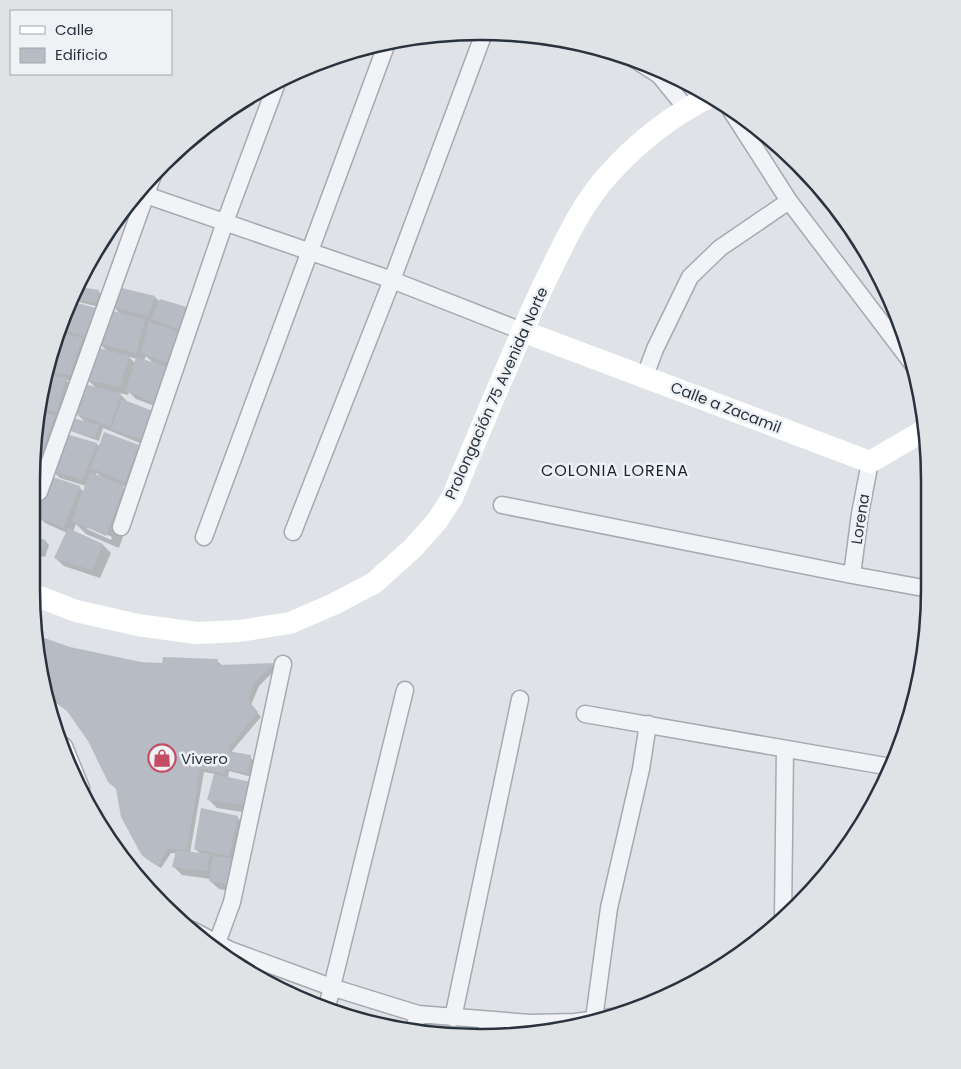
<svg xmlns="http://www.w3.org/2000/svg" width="961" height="1069" viewBox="0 0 961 1069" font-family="Poppins,sans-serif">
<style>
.shadow{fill:#0003;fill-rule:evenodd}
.building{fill:#b7bcc4}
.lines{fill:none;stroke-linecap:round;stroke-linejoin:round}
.street-casing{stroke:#a5aab1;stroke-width:19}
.street{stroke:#f2f3f6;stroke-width:16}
.secondary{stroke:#fff;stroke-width:22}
.labels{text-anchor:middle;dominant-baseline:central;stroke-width:5;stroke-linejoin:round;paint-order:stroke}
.street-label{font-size:15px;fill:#29323d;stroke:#eff2f5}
.poi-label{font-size:15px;fill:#29323d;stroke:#eff2f5;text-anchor:start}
.neighbourhood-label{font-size:16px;letter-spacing:1px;fill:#1c232e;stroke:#eff2f5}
.rim{fill:none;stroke:#29323d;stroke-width:2.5}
</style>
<rect width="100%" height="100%" fill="#dfe3e7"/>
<path class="shadow" d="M 79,288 L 98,291 L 102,295 L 99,307 L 75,301 Z
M 155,297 L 160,302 L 192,310 L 165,410 L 136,399 L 129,392 L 128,395 L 119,393 L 129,403 L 152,448 L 103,428 L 99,441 L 71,431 L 67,428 L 86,423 L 77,414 L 96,388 L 86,378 L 108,352 L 99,343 L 121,315 L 113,306 ZM 146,356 L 154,364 L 144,361 ZM 129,357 L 137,359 L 136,364 Z
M 74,303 L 96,309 L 104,317 L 95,344 L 83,341 L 90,347 L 79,383 L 66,380 L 74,388 L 66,420 L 56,418 L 63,424 L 45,474 L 36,472 L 40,393 L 46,376 L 51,377 L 47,373 L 62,335 L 67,336 L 63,332 Z
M 97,444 L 100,447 L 138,446 L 146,454 L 134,489 L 121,485 L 136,500 L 119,548 L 86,534 L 76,524 L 73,532 L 103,545 L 111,553 L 100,578 L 64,566 L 55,558 L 67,533 L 45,523 L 37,515 L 79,487 L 84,492 L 86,486 L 60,478 L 51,469 ZM 97,473 L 103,479 L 95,476 ZM 87,526 L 112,537 L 111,540 L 87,529 Z
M 33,538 L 45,541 L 49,545 L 45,557 L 33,554 Z
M 36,636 L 70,648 L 141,663 L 163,664 L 217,661 L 223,666 L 273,665 L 277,668 L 259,686 L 251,705 L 261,717 L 232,751 L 232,753 L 250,757 L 254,761 L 252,777 L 229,771 L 228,778 L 255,814 L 217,808 L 208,799 L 215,774 L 204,772 L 190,853 L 201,854 L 195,849 L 237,817 L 245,825 L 235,892 L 219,889 L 210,881 L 210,879 L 182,875 L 174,867 L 177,853 L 171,853 L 161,868 L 151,862 L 142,853 L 117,789 L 89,740 L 70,713 L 46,695 L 40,676 Z"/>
<path class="building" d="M 80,287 L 99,290 L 96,303 L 75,299 Z
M 118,287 L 155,296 L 148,316 L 111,306 Z
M 160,299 L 193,309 L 184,331 L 151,319 Z
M 74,302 L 96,308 L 87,336 L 64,330 Z
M 110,310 L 145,320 L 136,353 L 98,343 Z
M 149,322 L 182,333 L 169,363 L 141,353 Z
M 62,333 L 82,338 L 70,375 L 48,370 Z
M 95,347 L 129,356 L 120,387 L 85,379 Z
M 136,357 L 168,367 L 156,403 L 126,391 Z
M 47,375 L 66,378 L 57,412 L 39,408 L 40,393 Z
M 81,383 L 121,394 L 110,426 L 76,414 Z
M 122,399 L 155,412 L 144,440 L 111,429 Z
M 39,411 L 55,415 L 37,465 Z
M 69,417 L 99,425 L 95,438 L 66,428 Z
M 104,432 L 139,445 L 125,482 L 91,468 Z
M 63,433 L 97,443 L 82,480 L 50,470 Z
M 90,472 L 124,486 L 106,536 L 72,521 Z
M 50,476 L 80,486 L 63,528 L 35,515 Z
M 68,528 L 103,544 L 92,570 L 54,558 Z
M 34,537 L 46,540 L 42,554 L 33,552 Z
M 36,635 L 70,647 L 141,662 L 162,663 L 163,657 L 218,659 L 217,665 L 274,663 L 255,682 L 248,700 L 258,712 L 229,747 L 228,751 L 251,755 L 248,773 L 225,768 L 224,774 L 200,768 L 187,849 L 167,849 L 160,863 L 157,865 L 145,858 L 141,854 L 121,817 L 116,789 L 108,782 L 88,741 L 67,711 L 47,696 L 40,676 Z
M 214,774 L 251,782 L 247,806 L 207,800 Z
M 201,808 L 238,816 L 229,856 L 194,849 Z
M 176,850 L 210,854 L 207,871 L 172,867 Z
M 213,856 L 231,858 L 227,884 L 209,881 Z"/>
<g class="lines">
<g class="street-casing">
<path id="street" d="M 634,59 L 659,75 L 686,108
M 730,109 L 789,201 L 915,367
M 137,192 L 392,280 L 522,331
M 645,376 L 655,349 L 690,277 L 720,248 L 789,201
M 39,492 L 153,175
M 502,505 L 852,575 L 929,589
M 121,527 L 225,222 L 278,80
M 293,532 L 392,280 L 484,33
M 204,537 L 387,43
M 852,575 L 860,514 L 870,462
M 585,714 L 891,767
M 64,746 L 81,788 L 81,793
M 783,919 L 785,749
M 192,930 L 230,950 L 331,987 L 418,1014 L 530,1023 L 575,1022 L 612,1017
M 217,943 L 232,902 L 283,664
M 327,1007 L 405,690
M 453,1018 L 520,699
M 594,1019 L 609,908 L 641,769 L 648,724
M 413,1031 L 418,1014
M 486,1037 L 488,1020"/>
</g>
<use href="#street" class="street"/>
<path class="secondary" d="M 522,331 L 870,462 L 925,430
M 32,594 L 76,611 L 138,625 L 196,633 L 239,631 L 290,623 L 334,604 L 374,583 L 413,548 L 437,521 L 452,498 C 481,428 510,357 542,288 C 562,248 579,207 609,174 C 638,142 672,115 711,96"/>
</g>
<defs>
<g id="shop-ring" transform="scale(1.4375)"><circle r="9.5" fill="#eff2f5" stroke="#c44d65" stroke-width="1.5"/><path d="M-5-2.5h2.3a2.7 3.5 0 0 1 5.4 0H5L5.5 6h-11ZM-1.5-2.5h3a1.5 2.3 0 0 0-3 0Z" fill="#c44d65"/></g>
</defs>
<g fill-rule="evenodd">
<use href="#shop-ring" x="162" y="758"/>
</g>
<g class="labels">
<g class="street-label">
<text transform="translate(496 393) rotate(-66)">Prolongación 75 Avenida Norte</text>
<text transform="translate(726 407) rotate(21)">Calle a Zacamil</text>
<text transform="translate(860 519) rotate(-81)">Lorena</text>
</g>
<g class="poi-label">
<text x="181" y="758">Vivero</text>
</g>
<g class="neighbourhood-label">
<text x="615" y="470">COLONIA LORENA</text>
</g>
</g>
<path d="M0 0H961V1069H0ZM480 40H481A440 440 0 0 1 921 480V589A440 440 0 0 1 481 1029H480A440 440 0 0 1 40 589V480A440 440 0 0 1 480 40Z" fill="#dfe3e6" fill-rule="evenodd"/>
<path class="rim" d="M480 40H481A440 440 0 0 1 921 480V589A440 440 0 0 1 481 1029H480A440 440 0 0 1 40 589V480A440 440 0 0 1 480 40Z"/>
<rect x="10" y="10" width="162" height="65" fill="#eff2f5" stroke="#a0a5ab"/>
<rect x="20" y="26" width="25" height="8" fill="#ffffff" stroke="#a0a5ab"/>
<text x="55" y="35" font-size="15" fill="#29323d">Calle</text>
<rect x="20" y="48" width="25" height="15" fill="#b7bcc4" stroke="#a0a5ab"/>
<text x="55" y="60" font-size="15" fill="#29323d">Edificio</text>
</svg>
